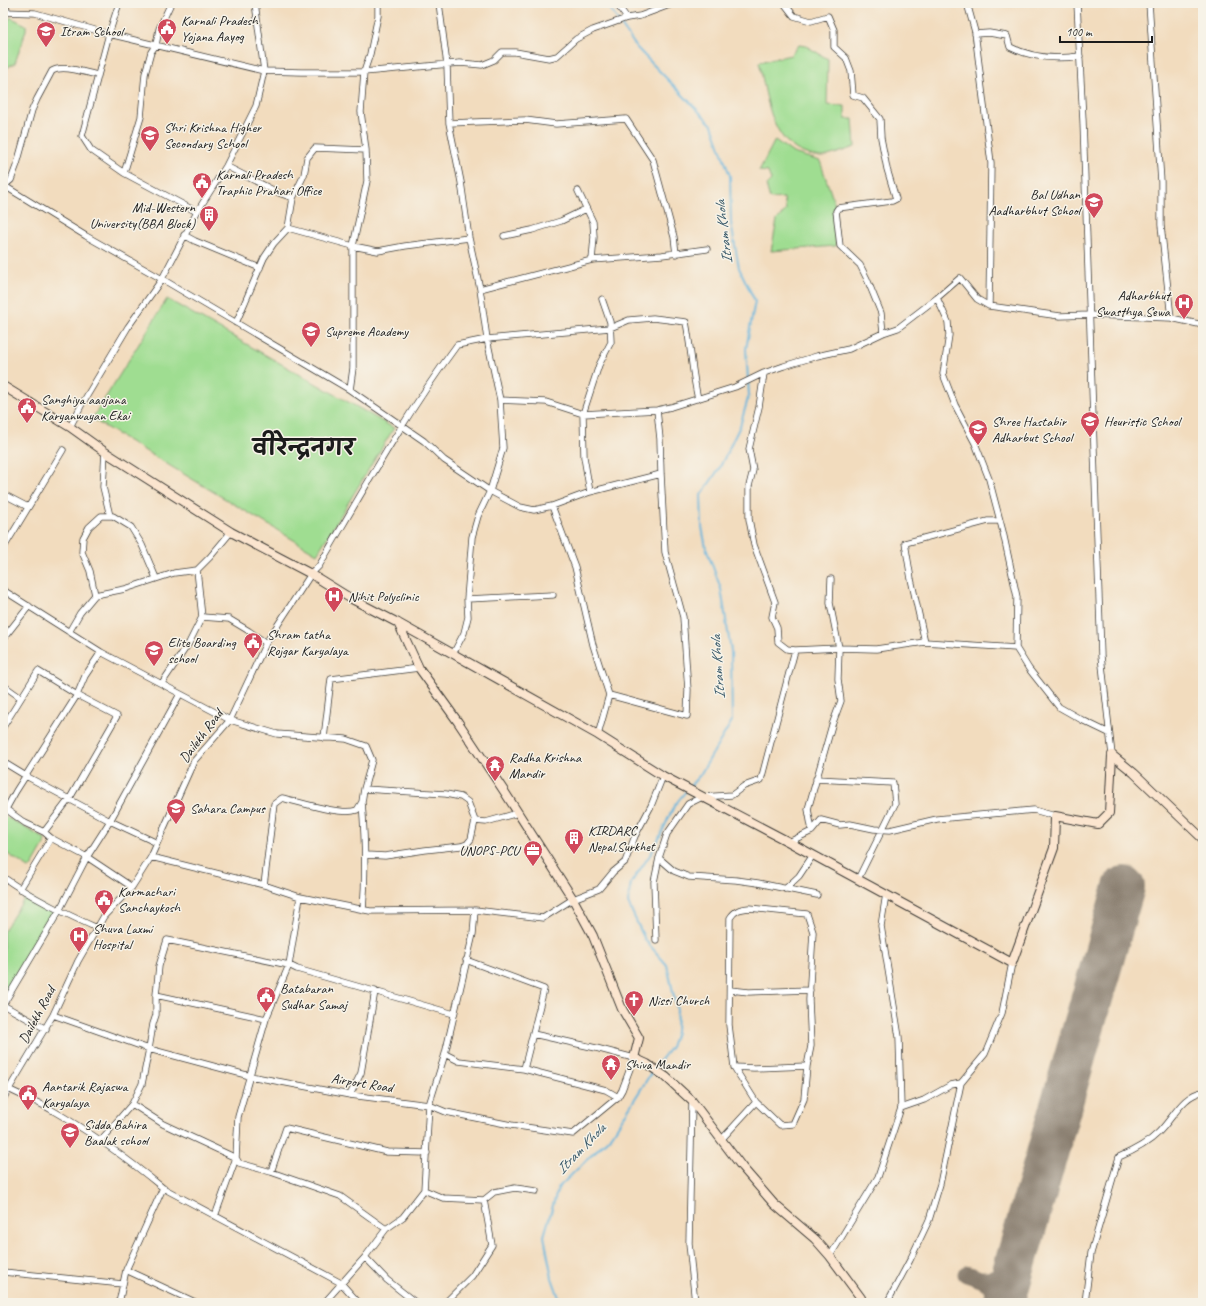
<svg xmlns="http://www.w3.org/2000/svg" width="1206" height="1306" viewBox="0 0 1206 1306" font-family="Caveat,'Playpen Sans Deva',sans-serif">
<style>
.green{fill:#9fdd91;stroke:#5e7c56}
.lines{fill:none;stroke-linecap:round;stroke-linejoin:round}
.stream{stroke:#60b3dc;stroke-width:2}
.taxiway{stroke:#877c6d;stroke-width:17}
.runway{stroke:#877c6d;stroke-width:42}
.street-casing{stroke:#3c3934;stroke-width:7}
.secondary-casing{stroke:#3c3934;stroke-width:10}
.street{stroke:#fff;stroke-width:5.5}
.secondary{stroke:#fbe5cf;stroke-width:8}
.labels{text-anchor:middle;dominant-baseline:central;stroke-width:3;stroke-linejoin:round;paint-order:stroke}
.poi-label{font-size:14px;fill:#1c1c1c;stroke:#f7f3e8;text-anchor:start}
.street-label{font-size:14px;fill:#1c1c1c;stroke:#f7f3e8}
.water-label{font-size:15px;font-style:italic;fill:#375869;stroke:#f7f3e8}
.town-label{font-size:22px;font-weight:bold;fill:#1c1c1c;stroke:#f7f3e8}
</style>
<rect width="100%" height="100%" fill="#f7f3e8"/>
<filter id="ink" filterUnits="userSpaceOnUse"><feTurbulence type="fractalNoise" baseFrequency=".025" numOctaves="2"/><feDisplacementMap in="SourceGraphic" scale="8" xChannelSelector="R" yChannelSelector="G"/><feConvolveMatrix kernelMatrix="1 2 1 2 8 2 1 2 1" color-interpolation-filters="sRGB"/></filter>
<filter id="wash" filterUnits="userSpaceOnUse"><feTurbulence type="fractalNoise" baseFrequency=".012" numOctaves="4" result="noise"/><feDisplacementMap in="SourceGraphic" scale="16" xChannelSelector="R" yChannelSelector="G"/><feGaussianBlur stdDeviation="0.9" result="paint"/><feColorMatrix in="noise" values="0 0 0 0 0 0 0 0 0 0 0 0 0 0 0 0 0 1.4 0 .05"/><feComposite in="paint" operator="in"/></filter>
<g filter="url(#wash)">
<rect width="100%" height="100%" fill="#f2dcbe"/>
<path class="green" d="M 10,17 L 26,25 L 26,30 L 15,63 L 3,70 L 3,33 Z
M 799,45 L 806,46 L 828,59 L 827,105 L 845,106 L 845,119 L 853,119 L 855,147 C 848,149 826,158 820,157 C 770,152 768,100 759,62 L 791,55 Z
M 775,140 L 793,153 L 820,161 L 835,205 L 833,211 L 836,246 L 771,251 L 777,220 L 786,210 L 784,198 L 770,199 L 766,185 L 771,180 L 768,172 L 759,171 Z
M 167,299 L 394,428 L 317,554 L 92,419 Z
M 3,815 L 45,839 L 44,845 L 32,866 L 29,868 L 3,851 Z
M 26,896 L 55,913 L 3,995 L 3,932 Z"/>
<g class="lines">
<path class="stream" d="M 606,3 L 637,48 L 712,125 L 730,176 L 731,223 L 739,268 L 755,301 L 746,349 L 749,395 L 740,426 L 719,469 L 701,495 L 702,527 L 706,548 L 721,589 L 731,651 L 732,721 L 700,775 L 689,787
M 656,1066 L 671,1047 L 676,1032 L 677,1010 L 667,965 L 645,940 L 628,903 L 631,883 L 654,849 L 674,806 L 686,791
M 561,1303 L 552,1278 L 544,1236 L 558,1188 L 612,1135 L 653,1070"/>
<path class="taxiway" d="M 966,1274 C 984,1280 995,1282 999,1303
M 982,1279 C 998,1279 1002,1274 1014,1265"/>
<path class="runway" d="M 1004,1303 L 1124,887"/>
</g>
</g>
<g filter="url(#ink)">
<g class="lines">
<g class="street-casing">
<path id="street" d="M 119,3 L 109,34 L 82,136 L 91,150 L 124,173 L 197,212
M 439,3 L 447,65 L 449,123 L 461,182 L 469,238 L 480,289 L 487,339 L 500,400 L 503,448 L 490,491 L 478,516 L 472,537 L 467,599 L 468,617 L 464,633 L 453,654
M 616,3 L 627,18
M 784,3 L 794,16 L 811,21 L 828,16 L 834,30 L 834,47 L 846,58 L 851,71 L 853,95 L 863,98 L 880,119 L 881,138 L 887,169 L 896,199 L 892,201 L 838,208 L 836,211 L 840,246 L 860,265 L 867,279 L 881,313 L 883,333
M 967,3 L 975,32 L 991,163 L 989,306
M 1077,3 L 1083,121 L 1101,656 L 1112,755
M 1149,3 L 1161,182 L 1161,225 L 1171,318
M 3,12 L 35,13 L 109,34 L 264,71 L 301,72 L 364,72 L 460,63 L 482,65 L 494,60 L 502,52 L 515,52 L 549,58 L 557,56 L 576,39 L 593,30 L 627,18 L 640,16 L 675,3
M 975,34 L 989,33 L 1007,36 L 1010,47 C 1032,58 1055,60 1080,56
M 449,123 L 525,120 L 556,124 L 626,119 L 653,160 L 674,237 L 676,254
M 226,166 L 279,193 L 293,198
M 124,173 L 141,117 L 145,74 L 151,52 L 156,45 L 159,29 L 171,3
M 3,185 L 86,236 L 162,279 L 350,390 L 424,441 L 444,460 L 490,491 L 520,507 L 534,510 L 552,506 L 590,492 L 661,474
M 4,186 L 11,180 L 17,164 L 32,110 L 37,99 L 52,71 C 63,64 86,73 98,75
M 578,191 L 593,222 L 594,237 L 592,260
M 288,228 L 353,246 L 378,251 L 405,246 L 469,238
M 184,235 L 195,241 L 260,268
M 504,236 L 532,230 L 561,221 L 586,209
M 480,289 L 592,260 L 662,255 L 707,249
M 937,298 L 948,322 L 949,335 L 943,374 L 955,405 L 975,443 L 989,479 L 1003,532 L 1017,597 L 1016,648 L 1029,669 L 1059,707 L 1082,720 L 1109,733
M 236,323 L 264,258 L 274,243 L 288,228 L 293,198 L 304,175 L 307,158 L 315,148 L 366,150
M 764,373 L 759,407 L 749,449 L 753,470 L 749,486 L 749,519 L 754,545 L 775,602 L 772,617 L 777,628 L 778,642 L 787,649 L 795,650
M 350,390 L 353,368 L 353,246 L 367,181 L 366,150 L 361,112 L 364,72 L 370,54 L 378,16 L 378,3
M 500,400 L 546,402 L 583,414 L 657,410 L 671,407 L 735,387 L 764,373 L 784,366 L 817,356 L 849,349 L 883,333 L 898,328 L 937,298 L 960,278 L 977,299 L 989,306 L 1060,316 L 1090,315 L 1171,318 L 1203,325
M 70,427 L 82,404 L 128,327 L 162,279 L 197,212 L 226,166 L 256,106 L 264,71 L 255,3
M 590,492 L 584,457 L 583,414 L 599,365 L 611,342 L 610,322 L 602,299
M 3,494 L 28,507
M 552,506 L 575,567 L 593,645 L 609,695 L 598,735
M 110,516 L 113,516 L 131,527 L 142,545 L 156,578
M 3,549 L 63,450
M 3,590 L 101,652 L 230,720 L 277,734 L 346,739 L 366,746 L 372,760 L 364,789 L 362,802 L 357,810 C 341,816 300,802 282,798 L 274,804 L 264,885
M 95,595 L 90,571 L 82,552 L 83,538 L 89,527 L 101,516 L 110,516 L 103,487 L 105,452
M 467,599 L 553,595
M 202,617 L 229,619 L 249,631 L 266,643
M 69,632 L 80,613 L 95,595 L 125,589 L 174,573 L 197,570 L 210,557 L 231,532
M 3,639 L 29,606
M 925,642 L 911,579 L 905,543 L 988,521 L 1000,521
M 162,683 L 189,643 L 202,617 L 197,570
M 3,685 L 21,698
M 609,695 L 687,716 L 688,690 L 683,617 L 665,552 L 661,474 L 660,439 L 657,410
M 3,727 L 38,671 L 77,695 L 117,716 L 70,798 L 44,832
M 324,738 L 331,679 L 419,668
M 3,762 L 26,776 L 110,821 L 157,843
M 816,779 L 893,783 L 895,804 L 858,879
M 364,789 L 446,794 L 461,797 L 468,802 L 475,821 L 471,839 L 467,844 L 461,846 L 425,850 L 385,856 L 366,855
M 362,802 C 365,839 366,874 363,910
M 3,807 L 25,823 L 44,832 L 51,838 L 87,857 L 132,887
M 6,809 L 16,791 L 77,695 L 85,676 L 101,652
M 475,821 L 486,822 L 518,813
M 812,831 L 821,820 L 840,825 L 850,824 L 874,829 L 890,830 L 937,819 L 1034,810 L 1055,816
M 789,842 L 812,831 L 808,809 L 832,725 L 841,701 L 838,679 L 839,648 L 830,603 L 831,579
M 151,857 L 264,885 L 300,897 L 370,911 L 475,910 L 543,918 L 573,899 L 599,889 L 613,872 L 625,862 L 635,836 L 651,806 L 663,776
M 659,858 L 674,871 L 689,877 L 736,880 L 758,883 L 817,895
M 3,877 C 32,898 64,913 97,928
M 20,889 L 51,838
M 785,889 L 799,876 L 813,855
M 656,940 L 654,882 L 659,858 L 667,834 L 688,804 L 702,797 L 732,795 L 744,786 L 761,780 L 795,650 L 839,648 L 876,649 L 925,642 L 1016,648
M 466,960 L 544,989 L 524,1069
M 730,990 L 749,992 L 810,990
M 156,995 L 266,1019
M 53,1015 L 149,1049 L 250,1076 L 350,1095 L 429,1105 L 446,1112 L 511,1125 L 573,1134 L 618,1097 L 622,1090 L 634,1058 L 596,1048 L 533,1034
M 46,1029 L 3,1005 L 59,911 L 87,857 L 110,821 L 180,694
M 445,1054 L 459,1061 L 524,1069 L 606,1090 L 618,1097
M 734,1067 L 754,1068 L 807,1066
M 3,1086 C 18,1095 35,1100 50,1109 C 89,1131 128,1159 163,1188 L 341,1283 L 359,1303
M 350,1095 L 361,1073 L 375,991
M 3,1099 L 53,1015 L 78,961 L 104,916 L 132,887 L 151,857 L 194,761 L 230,720 L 266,643 L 311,574 L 319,566 C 363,491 405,415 457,345 L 487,339 L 610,328 L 629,320 L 653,318 L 686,322 C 691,348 692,373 698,399
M 692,1102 L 689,1243 L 695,1303
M 132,1104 L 163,1124 L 236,1158 L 239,1163 L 271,1172 L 340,1196 L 386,1229
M 901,1108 L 924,1100 L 951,1085 L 961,1083
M 721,1140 L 756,1102 L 734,1067 L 729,1025 L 730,918 C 735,910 740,909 749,908 L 807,914 L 813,932 L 809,1000 L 811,1046 L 807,1066 L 804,1099 L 793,1124 L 780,1125 L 756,1102
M 100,1141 L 132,1104 L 142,1084 L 149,1049 L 153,1024 L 156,1015 L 156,995 L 159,966 L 167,940 L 289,965 L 297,969 L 454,1014
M 271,1172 L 286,1128 L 387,1152 L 427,1153
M 424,1190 L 443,1198 L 484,1200 L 494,1192 L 515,1188 L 536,1191
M 215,1216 L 236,1158 L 238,1117 L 266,1019 L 289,965 L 300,897
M 830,1256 L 878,1177 L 901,1108 L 899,1037 L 881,926 L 886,894
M 365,1257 L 387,1280 L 416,1303
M 126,1270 L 197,1303
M 3,1272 L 123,1284
M 119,1303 L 126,1270 L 163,1188
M 324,1303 L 365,1257 L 386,1229 L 403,1217 L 424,1190 L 429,1105 L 445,1054 L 473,934 L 475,910
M 445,1303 L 472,1276 L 492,1245 L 484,1200
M 887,1303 L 910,1260 L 929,1220 L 940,1184 L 961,1083 L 985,1054 L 1002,1013 L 1012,963
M 1085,1303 L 1091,1253 L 1119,1157 C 1133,1151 1147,1144 1158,1133 C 1172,1120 1183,1094 1203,1092"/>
</g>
<g class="secondary-casing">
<path id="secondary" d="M 3,11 L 6,3
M 3,386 L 70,427 L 105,452 L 231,532 L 311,574 L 350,598 L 398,623 L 598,735 L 663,776 L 789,842 L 1012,963 L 1054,848 L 1055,816 L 1098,824 L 1109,813 L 1112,755
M 398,623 L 419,668 L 458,722 L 504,791 L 573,899 L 593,936 L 622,1009 L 639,1038 L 634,1058 L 647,1064 L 666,1077 L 692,1101 L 742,1167 L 774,1204 L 815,1239 L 830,1256 L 861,1298 L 858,1303
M 1112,755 L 1134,773 L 1203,839"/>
</g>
<use href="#street" class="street"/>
<use href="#secondary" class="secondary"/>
</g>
</g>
<defs>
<g id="civic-pin" transform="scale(1)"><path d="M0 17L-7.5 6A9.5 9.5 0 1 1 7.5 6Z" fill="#d1495b" stroke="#f7f3e8"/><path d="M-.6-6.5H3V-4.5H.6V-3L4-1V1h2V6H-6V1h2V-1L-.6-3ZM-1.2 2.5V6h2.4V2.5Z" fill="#fff"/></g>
<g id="school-pin" transform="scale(1)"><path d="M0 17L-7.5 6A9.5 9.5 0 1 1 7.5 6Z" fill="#d1495b" stroke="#f7f3e8"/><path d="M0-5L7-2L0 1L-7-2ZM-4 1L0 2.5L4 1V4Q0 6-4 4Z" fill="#fff"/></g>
<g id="building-pin" transform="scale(1)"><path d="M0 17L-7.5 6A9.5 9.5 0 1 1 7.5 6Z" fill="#d1495b" stroke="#f7f3e8"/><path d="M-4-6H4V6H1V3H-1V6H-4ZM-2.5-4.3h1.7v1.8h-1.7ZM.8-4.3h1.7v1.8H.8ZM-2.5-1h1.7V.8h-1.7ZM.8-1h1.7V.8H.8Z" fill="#fff"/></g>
<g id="hospital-pin" transform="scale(1)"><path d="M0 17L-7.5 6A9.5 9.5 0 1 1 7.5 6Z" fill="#d1495b" stroke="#f7f3e8"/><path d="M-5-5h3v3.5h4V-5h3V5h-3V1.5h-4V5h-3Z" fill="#fff"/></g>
<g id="temple-pin" transform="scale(1)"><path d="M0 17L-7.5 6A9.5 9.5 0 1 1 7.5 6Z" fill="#d1495b" stroke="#f7f3e8"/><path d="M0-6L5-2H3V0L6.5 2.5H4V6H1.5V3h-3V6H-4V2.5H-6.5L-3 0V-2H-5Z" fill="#fff"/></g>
<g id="university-pin" transform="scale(1)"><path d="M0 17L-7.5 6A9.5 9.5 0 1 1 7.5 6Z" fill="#d1495b" stroke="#f7f3e8"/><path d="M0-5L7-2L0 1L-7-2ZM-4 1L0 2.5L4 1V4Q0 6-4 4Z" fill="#fff"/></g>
<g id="office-pin" transform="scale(1)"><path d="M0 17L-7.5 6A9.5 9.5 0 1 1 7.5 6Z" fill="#d1495b" stroke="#f7f3e8"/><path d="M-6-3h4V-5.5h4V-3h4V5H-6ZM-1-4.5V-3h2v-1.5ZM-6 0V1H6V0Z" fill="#fff"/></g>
<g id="church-pin" transform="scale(1)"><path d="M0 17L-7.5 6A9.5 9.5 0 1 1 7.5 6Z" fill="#d1495b" stroke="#f7f3e8"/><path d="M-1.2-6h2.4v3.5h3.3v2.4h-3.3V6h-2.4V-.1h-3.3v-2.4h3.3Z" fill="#fff"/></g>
</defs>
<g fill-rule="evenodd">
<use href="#civic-pin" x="167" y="28"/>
<use href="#school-pin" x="46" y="31"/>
<use href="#school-pin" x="150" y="135"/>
<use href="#civic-pin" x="202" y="182"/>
<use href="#school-pin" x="1094" y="202"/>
<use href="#building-pin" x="209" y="215"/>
<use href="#hospital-pin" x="1184" y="303"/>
<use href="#school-pin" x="311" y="331"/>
<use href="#civic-pin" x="27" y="407"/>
<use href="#school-pin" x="1090" y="421"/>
<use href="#school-pin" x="978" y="429"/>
<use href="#hospital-pin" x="334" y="596"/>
<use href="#civic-pin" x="253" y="642"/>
<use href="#school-pin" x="154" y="650"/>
<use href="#temple-pin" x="495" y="765"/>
<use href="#university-pin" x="176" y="808"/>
<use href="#building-pin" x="574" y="838"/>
<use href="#office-pin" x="533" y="850"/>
<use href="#civic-pin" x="104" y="899"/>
<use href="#hospital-pin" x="79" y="936"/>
<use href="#civic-pin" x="266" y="996"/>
<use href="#church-pin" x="634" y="1000"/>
<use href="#temple-pin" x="611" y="1064"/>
<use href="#civic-pin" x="28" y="1094"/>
<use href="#school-pin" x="70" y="1132"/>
</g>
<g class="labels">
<g class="poi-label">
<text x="181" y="20">Karnali Pradesh<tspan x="181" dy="16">Yojana Aayog</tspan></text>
<text x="60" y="31">Itram School</text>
<text x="164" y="127">Shri Krishna Higher<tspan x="164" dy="16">Secondary School</tspan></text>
<text x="216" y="174">Karnali Pradesh<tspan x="216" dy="16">Traphic Prahari Office</tspan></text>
<text x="1080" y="194" text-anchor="end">Bal Udhan<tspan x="1080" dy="16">Aadharbhut School</tspan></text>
<text x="195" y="207" text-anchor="end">Mid-Western<tspan x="195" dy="16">University(BBA Block)</tspan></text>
<text x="1170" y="295" text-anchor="end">Adharbhut<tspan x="1170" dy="16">Swasthya Sewa</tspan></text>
<text x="325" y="331">Supreme Academy</text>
<text x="41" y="399">Sanghiya aaojana<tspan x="41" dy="16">Karyanwayan Ekai</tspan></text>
<text x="992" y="421">Shree Hastabir<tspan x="992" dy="16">Adharbut School</tspan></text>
<text x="1104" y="421">Heuristic School</text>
<text x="348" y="596">Nihit Polyclinic</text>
<text x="267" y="634">Shram tatha<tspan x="267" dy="16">Rojgar Karyalaya</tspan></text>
<text x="168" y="642">Elite Boarding<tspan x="168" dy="16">school</tspan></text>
<text x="509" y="757">Radha Krishna<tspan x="509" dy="16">Mandir</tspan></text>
<text x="190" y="808">Sahara Campus</text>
<text x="588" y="830">KIRDARC<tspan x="588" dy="16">Nepal,Surkhet</tspan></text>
<text x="519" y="850" text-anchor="end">UNOPS-PCU</text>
<text x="118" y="891">Karmachari<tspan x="118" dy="16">Sanchaykosh</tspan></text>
<text x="93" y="928">Shuva Laxmi<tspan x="93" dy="16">Hospital</tspan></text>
<text x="280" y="988">Batabaran<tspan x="280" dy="16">Sudhar Samaj</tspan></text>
<text x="648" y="1000">Nissi Church</text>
<text x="625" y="1064">Shiva Mandir</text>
<text x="42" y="1086">Aantarik Rajaswa<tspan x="42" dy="16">Karyalaya</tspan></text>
<text x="84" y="1124">Sidda Bahira<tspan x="84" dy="16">Baalak school</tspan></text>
</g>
<g class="street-label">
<text transform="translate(201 736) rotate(-53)">Dailekh Road</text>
<text transform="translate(37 1015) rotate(-62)">Dailekh Road</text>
<text transform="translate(362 1083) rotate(9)">Airport Road</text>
</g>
<g class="water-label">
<text transform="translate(724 232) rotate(-97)">Itram Khola</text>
<text transform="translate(718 667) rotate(-94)">Itram Khola</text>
<text transform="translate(581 1149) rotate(-46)">Itram Khola</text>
</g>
<g class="town-label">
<text x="304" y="448">वीरेन्द्रनगर</text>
</g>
</g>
<rect width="1206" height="1306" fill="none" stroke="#f7f3e8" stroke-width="16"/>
<path d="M1060 36v6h92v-6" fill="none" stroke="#1c1c1c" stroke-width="2"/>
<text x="1066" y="36" font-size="12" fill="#1c1c1c" stroke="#f7f3e8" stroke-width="3" paint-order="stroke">100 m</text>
</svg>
